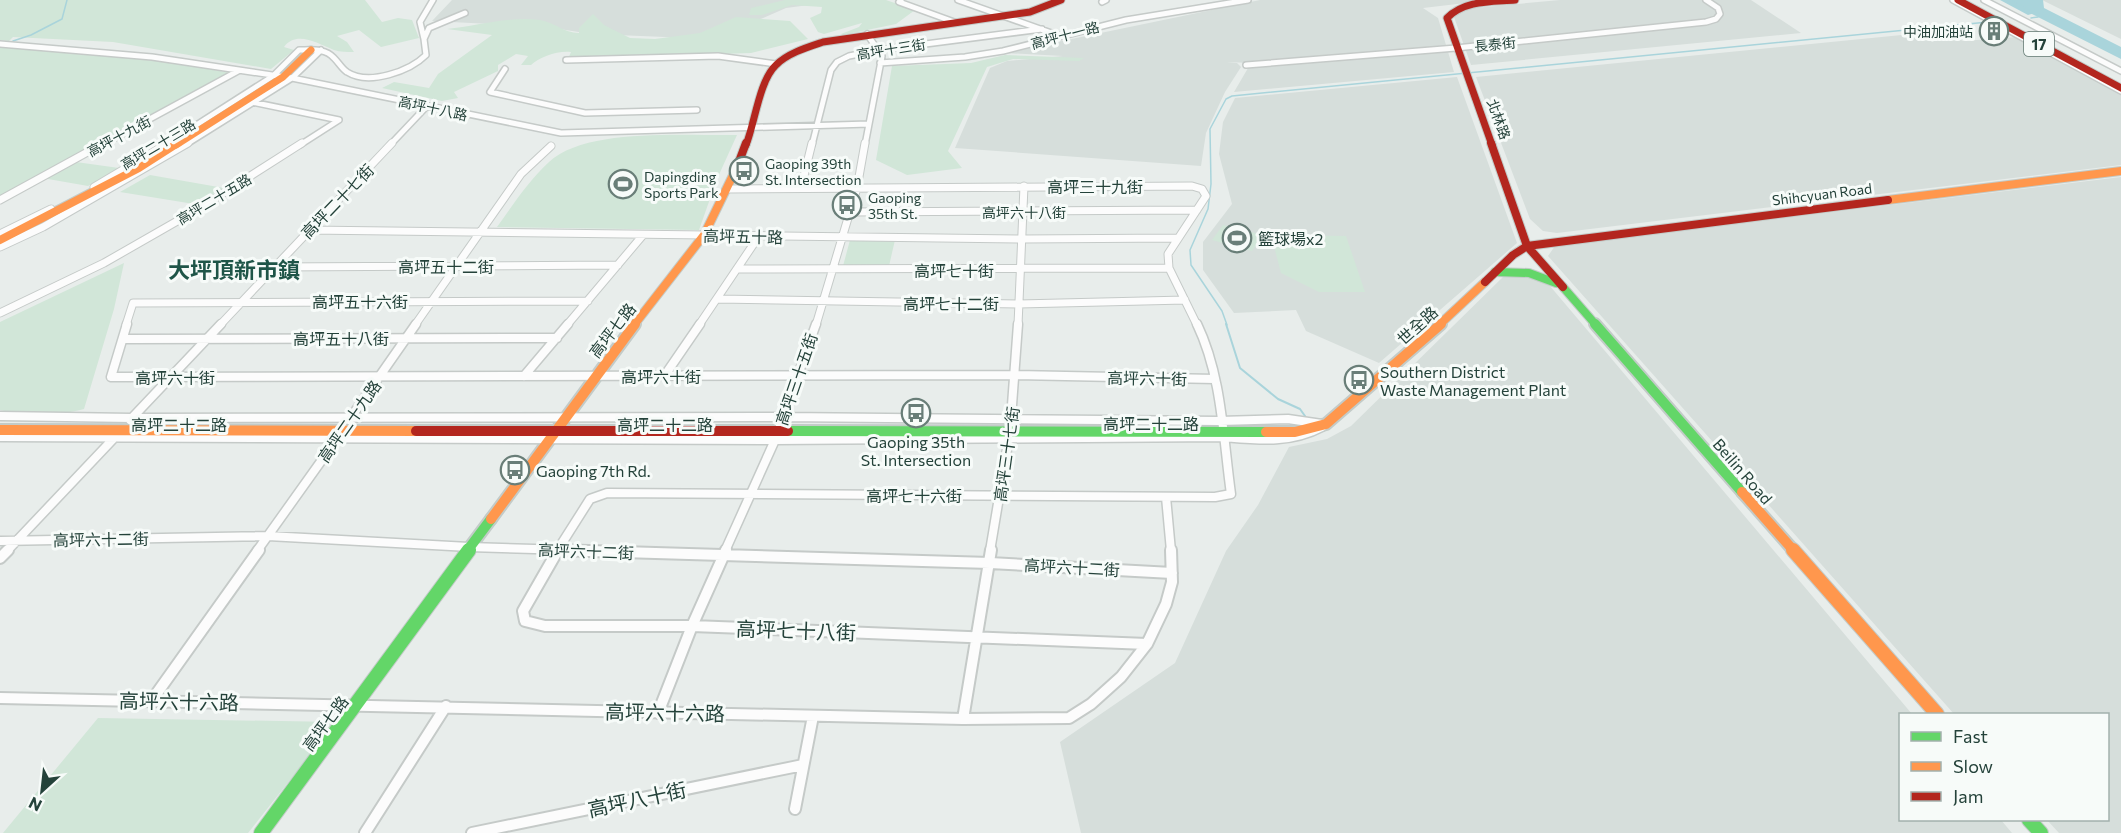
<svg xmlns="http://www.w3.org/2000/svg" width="2121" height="833" viewBox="0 0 2121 833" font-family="Commissioner,'Noto Sans TC',sans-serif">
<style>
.built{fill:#d6dedb}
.green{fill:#d1e6d8}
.water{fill:#a9d4db}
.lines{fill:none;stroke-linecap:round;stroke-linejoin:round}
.stream-far1{stroke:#a9d4db;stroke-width:1.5}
.stream{stroke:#a9d4db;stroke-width:2}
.river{fill:#a9d4db;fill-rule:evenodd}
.street-far3-casing{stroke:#c5cac8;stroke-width:8}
.street-far2-casing{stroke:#c5cac8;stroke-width:9}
.street-far1-casing{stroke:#c5cac8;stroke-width:11}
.street-casing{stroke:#c5cac8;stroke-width:14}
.fast-far2-casing{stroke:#c3cbc8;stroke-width:10}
.fast-far1-casing{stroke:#c3cbc8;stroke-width:14}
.fast-casing{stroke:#c3cbc8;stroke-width:16}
.slow-far3-casing{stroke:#c3cbc8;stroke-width:9}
.slow-far2-casing{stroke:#c3cbc8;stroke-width:10}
.slow-far1-casing{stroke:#c3cbc8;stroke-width:14}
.slow-casing{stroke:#c3cbc8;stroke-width:16}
.jam-far2-casing{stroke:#c3cbc8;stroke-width:9}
.jam-far1-casing{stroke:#c3cbc8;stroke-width:10}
.jam-casing{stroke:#c3cbc8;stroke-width:14}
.street-far3{stroke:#fcfcfc;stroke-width:5}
.street-far2{stroke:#fcfcfc;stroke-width:7}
.street-far1{stroke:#fcfcfc;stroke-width:8}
.street{stroke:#fcfcfc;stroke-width:10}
.fast-far2{stroke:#63d668;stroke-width:8}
.fast-far1{stroke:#63d668;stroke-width:10}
.fast{stroke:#63d668;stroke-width:14}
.slow-far3{stroke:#ff974d;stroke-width:7}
.slow-far2{stroke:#ff974d;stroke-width:8}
.slow-far1{stroke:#ff974d;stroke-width:10}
.slow{stroke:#ff974d;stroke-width:14}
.jam-far2{stroke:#b3261e;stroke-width:7}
.jam-far1{stroke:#b3261e;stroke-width:8}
.jam{stroke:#b3261e;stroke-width:10}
.labels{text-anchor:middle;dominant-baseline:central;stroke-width:6;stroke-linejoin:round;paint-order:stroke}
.far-poi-label{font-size:14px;fill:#24423a;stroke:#f7fbf9;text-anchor:start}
.far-street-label{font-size:14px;fill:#24423a;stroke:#f7fbf9}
.shield{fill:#f7fbf9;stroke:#637a73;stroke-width:1.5}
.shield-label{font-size:15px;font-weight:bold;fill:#24423a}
.street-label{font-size:16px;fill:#24423a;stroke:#f7fbf9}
.poi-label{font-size:16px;fill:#24423a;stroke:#f7fbf9;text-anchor:start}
.near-street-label{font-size:20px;fill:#24423a;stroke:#f7fbf9}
.district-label{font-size:22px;font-weight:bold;fill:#1f5548;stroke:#f7fbf9}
</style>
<rect width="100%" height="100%" fill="#e8edeb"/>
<path class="built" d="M 452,0 L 847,0 L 786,8 L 715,39 L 591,34 L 547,27 L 432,21 Z
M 1260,0 L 1491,0 L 1423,8 L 1438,18 L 1454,72 L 1234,92 L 1251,63 L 1227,62 L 1237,63 L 1241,67 L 1225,92 L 1206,133 L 1201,166 L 955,148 L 990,68 L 1007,61 L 1063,56 L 1004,53 Z
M 1560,0 L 1751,0 L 1801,33 L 1471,65 L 1454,17 L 1463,9 Z
M 2042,0 L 2121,0 L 2121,39 Z
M 1942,31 L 1963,41 L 2017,37 L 2121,93 L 2121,165 L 1557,233 L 1543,231 L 1530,219 L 1476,77 Z
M 1457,77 L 1517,243 L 1379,363 L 1306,331 L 1296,310 L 1234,313 L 1203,270 L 1203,242 L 1232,204 L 1219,154 L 1223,122 L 1235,98 Z
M 2121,177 L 2121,833 L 2059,833 L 2047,820 L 2108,820 L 2108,714 L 1954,714 L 1548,256 L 1555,246 Z
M 1503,277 L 1530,277 L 1550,286 L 1912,714 L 1900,714 L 1900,820 L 2001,820 L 2012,833 L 1081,833 L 1060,742 L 1175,663 L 1226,551 L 1258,505 L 1289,447 L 1327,439 L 1351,426 Z"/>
<path class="green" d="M 0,0 L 365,0 L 382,22 L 398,18 L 412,20 L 419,38 L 381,47 L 359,30 L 337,36 L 347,42 L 354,52 C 347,52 340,52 334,50 C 318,44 297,30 284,47 L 294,50 L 271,69 L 113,42 L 13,37 L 9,41 L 0,40 Z
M 785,0 L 886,0 L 915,10 L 896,24 L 843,35 L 841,34 L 859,27 L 862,23 L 824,34 L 818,32 L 810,18 L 821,13 L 822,7 L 792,5 L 762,15 L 749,15 L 751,8 Z
M 593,14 L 604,25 L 630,38 L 655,39 L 700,33 L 736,17 L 790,21 L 808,39 L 751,53 L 568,59 L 571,52 C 559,50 539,57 531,65 L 521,65 L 528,56 L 516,54 L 498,65 L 498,71 L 454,92 L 458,98 L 442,101 L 382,88 L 394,82 L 429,88 L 438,74 L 492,35 L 447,29 C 477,26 510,16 540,20 C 554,22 564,33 579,33 L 579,28 Z
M 0,46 L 147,58 L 231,73 L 0,197 Z
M 1005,55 L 1084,58 L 1079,61 L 1013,59 L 987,67 L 948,151 L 962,168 L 907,175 L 876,160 L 892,66 L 971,63 Z
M 737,135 L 717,179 L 699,230 L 497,227 C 513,205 529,180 549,162 C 586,127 687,136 737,135 Z
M 76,162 L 119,168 L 88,186 L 48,179 L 48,177 Z
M 150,175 L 224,188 L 194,204 L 120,192 Z
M 1223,225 L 1263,235 L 1252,251 L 1212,240 Z
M 1271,235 L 1346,236 L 1365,292 L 1319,292 L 1281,273 Z
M 850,240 L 895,240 L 889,266 L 843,266 Z
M 124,263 L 114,309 L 84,409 C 60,416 25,416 0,410 L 0,322 Z
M 98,718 L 336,722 L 248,833 L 3,833 Z"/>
<path class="water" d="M 2010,0 L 2043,0 L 2044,8 L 2121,47 L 2121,59 L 2014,5 Z"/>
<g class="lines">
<path class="stream-far1" d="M 2031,18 L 2038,17
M 13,41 L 31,35 L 62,19 L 67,0
M 1227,325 L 1222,311 L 1191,265 L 1190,250 L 1208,209 L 1211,184 L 1210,129 L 1226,99 L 1232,96 L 1988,22"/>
<path class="stream" d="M 1226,324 L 1240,368 L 1278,399 L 1300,409 L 1305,416"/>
<path class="river" d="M 2000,0 L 2011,0 L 2035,13 L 2028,15 Z"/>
<g class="street-far3-casing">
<path id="street-far3" d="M 901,0 L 899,2 L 957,23
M 958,0 L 1060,36
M 1953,0 L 2121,91
M 1984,0 L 2121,71
M 1102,2 L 1106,0
M 424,39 L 420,22 L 433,0
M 0,44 L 152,57 L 292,78 L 561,133 L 869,124
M 566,60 L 718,56 L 776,64
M 880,63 L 965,57 L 1003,51 L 1126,20 L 1248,0
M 1246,65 L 1456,48 L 1706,22 L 1716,19 L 1720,14 L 1718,8 L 1706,0
M 505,69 L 490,92 L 585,113 L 697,110
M 247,101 L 339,120 L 300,145
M 102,145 L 238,71
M 165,145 L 273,76 L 299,50 C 312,50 325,48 334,58 C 339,63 342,69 347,72 C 369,86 410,71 426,55 L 424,39 L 429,28 L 465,13
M 185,145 L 292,78 L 321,50
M 390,145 L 427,106
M 812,145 L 831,70 L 837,62 L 849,56 L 879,50 L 1042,29
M 865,145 L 882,56 L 867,34"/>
</g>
<g class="street-far2-casing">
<path id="street-far2" d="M 94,187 L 168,143
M 801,188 L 812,143
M 728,189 L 1192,186 L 1202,189 L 1206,196 L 1168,254 L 1169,268 L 1197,325
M 0,200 L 104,143
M 851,212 L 1197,210
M 309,230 L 1022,239 L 1178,238
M 0,234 L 51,209
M 0,247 L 43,227 L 188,143
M 274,267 L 618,265
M 739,269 L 1169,268
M 718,299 L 1019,304 L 1185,300
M 0,313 L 104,263 L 200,208 L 302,143
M 126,325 L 133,303 L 588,301
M 220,325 L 392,143
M 415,325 L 521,174 L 551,146
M 567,325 L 643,235
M 699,325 L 759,236
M 816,325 L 857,188 L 865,143
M 1018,325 L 1024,186"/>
</g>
<g class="street-far1-casing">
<path id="street-far1" d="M 127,324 L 111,377 L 1015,375 L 1215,379
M 124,339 L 557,338
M 665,375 L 700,324
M 524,376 L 568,324
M 0,416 L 132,418 L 783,417 L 1220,421 L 1288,419 L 1322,424
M 130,420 L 221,324
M 349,420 L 416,324
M 0,437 L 775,440 L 1223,437 C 1258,440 1290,444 1322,427
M 1166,497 L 1171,551
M 0,541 L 268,536 L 469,547 L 604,551
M 7,551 L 116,436
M 257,551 L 339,436
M 557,551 L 590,499 L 607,493 L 1215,497 L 1231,494 C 1223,437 1222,376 1197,324
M 725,551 L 775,440 L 816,324
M 990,551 L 1010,432 L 1018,324"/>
</g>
<g class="street-casing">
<path id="street" d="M 555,550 L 990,563 L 1172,573
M 558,550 L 523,611 L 525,621 L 545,626 L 692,626 L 1147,644
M 0,558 L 8,550
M 0,698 L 963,719 L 1069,718 L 1091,704 L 1121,677 L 1147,644 L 1166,604 L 1172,582 L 1171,550
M 152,700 L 259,550
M 658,713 L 692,626 L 726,550
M 963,719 L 991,550
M 795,809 L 813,716
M 365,833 L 446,706
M 472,833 L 803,765"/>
</g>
<g class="fast-far2-casing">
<path id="fast-far2" d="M 1495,272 L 1529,273 L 1556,283
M 1563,287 L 1596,325"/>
</g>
<g class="fast-far1-casing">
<path id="fast-far1" d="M 1595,324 L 1742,492
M 788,431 L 1266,432
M 467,551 L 491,519"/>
</g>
<g class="fast-casing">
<path id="fast" d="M 2029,820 L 2041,833
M 261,833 L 469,550"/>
</g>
<g class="slow-far3-casing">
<path id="slow-far3" d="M 176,145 L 283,77 L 311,50"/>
</g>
<g class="slow-far2-casing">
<path id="slow-far2" d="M 1888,200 L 2121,171
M 0,240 L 139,168 L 178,143
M 634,325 L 704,235 L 737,167
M 1439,325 L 1485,282"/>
</g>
<g class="slow-far1-casing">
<path id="slow-far1" d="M 0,430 L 416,431
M 1266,432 L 1295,432 L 1326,424 L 1441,324
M 1742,492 L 1794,551
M 491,519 L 635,324"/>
</g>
<g class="slow-casing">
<path id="slow" d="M 1793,550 L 1937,714"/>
</g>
<g class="jam-far2-casing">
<path id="jam-far2" d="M 1958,0 L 2121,88
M 746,145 C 755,123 759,81 776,65 C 788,53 808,47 823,42 L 1030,12 L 1061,0
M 1492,145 L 1447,18 C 1465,0 1491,2 1515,0"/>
</g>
<g class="jam-far1-casing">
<path id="jam-far1" d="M 1491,143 L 1527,246 L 1563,287
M 737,167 L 746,143
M 1485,282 L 1513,255 L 1527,246 L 1888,200"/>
</g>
<g class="jam-casing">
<path id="jam" d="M 416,431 L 788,431"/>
</g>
<use href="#street-far3" class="street-far3"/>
<use href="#street-far2" class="street-far2"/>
<use href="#street-far1" class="street-far1"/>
<use href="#street" class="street"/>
<use href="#fast-far2" class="fast-far2"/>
<use href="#fast-far1" class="fast-far1"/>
<use href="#fast" class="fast"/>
<use href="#slow-far3" class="slow-far3"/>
<use href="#slow-far2" class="slow-far2"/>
<use href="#slow-far1" class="slow-far1"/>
<use href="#slow" class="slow"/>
<use href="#jam-far2" class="jam-far2"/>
<use href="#jam-far1" class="jam-far1"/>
<use href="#jam" class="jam"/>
</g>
<defs>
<g id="building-ring" transform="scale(1.5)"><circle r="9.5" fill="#f7fbf9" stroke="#697e78" stroke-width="1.5"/><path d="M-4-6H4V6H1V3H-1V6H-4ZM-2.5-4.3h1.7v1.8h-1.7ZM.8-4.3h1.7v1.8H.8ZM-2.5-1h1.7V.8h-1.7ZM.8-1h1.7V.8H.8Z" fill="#697e78"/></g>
<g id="bus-ring" transform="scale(1.5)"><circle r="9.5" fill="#f7fbf9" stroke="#697e78" stroke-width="1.5"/><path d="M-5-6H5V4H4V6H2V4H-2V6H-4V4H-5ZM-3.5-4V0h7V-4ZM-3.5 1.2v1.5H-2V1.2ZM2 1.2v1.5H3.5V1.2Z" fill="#697e78"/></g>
<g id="stadium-ring" transform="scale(1.5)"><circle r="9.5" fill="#f7fbf9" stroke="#697e78" stroke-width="1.5"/><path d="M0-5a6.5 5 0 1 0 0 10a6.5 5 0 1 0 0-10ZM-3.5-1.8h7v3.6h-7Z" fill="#697e78"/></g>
</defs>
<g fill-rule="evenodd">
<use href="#building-ring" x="1994" y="31"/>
<use href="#bus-ring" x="744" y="171"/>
<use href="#stadium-ring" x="623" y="184"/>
<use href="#bus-ring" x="847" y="205"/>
<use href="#stadium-ring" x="1237" y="238"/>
<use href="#bus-ring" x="1359" y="380"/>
<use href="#bus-ring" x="916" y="413"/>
<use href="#bus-ring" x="515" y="470"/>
</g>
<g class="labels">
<g class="far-poi-label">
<text x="1973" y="31" text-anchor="end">中油加油站</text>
<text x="765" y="163">Gaoping 39th<tspan x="765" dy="16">St. Intersection</tspan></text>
<text x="644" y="176">Dapingding<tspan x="644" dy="16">Sports Park</tspan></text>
<text x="868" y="197">Gaoping<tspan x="868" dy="16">35th St.</tspan></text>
</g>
<g class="far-street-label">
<text transform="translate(1065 35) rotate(-15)">高坪十一路</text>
<text transform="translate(1495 44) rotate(-6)">長泰街</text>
<text transform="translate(891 49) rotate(-9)">高坪十三街</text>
<text transform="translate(433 108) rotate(12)">高坪十八路</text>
<text transform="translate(1499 119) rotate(70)">北林路</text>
<text transform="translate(119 136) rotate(-28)">高坪十九街</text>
<text transform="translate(158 144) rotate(-31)">高坪二十三路</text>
<text transform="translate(1822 194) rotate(-7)">Shihcyuan Road</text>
<text transform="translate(214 199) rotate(-31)">高坪二十五路</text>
<text x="1024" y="212">高坪六十八街</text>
</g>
<rect class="shield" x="2024" y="32" width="30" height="24" rx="4.5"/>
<g class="shield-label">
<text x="2039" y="44">17</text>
</g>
<g class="street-label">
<text x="1095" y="186">高坪三十九街</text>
<text transform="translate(337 201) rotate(-46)">高坪二十七街</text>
<text transform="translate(743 236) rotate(1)">高坪五十路</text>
<text x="446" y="266">高坪五十二街</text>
<text x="954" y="270">高坪七十街</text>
<text x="360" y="301">高坪五十六街</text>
<text x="951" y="303">高坪七十二街</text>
<text transform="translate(1417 325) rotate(-42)">世全路</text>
<text transform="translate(612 330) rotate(-52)">高坪七路</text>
<text x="341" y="338">高坪五十八街</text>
<text x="661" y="376">高坪六十街</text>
<text x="175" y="377">高坪六十街</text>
<text transform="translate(1147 378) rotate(1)">高坪六十街</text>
<text transform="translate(796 379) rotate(-71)">高坪三十五街</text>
<text transform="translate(349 421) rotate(-55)">高坪二十九路</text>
<text x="1151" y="423">高坪二十二路</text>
<text x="179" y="424">高坪二十二路</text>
<text x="665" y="424">高坪二十二路</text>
<text transform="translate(1006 454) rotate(-82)">高坪三十七街</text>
<text transform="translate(1743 471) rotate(49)">Beilin Road</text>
<text x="914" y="495">高坪七十六街</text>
<text transform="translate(101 539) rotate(-1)">高坪六十二街</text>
<text transform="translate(586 551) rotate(2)">高坪六十二街</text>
<text transform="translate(1072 567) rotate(3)">高坪六十二街</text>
<text transform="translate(325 723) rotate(-53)">高坪七路</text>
</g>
<g class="poi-label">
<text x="1258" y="238">籃球場x2</text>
<text x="1380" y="371">Southern District<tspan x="1380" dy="18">Waste Management Plant</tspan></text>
<text x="916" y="441" text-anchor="middle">Gaoping 35th<tspan x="916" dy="18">St. Intersection</tspan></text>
<text x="536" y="470">Gaoping 7th Rd.</text>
</g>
<g class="near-street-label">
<text transform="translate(796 630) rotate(2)">高坪七十八街</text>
<text transform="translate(179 701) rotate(1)">高坪六十六路</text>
<text transform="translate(665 712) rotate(1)">高坪六十六路</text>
<text transform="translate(637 799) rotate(-12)">高坪八十街</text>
</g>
<g class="district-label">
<text x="234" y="269">大坪頂新市鎮</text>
</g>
</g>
<rect x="1899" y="713" width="210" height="108" fill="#f7fbf9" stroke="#a3b1ad" stroke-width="1.5"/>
<rect x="1911" y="732" width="30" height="9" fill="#63d668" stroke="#a3b1ad" stroke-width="1.5"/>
<text x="1953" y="743" font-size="18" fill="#24423a">Fast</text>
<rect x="1911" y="762" width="30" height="9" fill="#ff974d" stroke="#a3b1ad" stroke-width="1.5"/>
<text x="1953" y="773" font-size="18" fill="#24423a">Slow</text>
<rect x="1911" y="792" width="30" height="9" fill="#b3261e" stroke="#a3b1ad" stroke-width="1.5"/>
<text x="1953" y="803" font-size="18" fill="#24423a">Jam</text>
<g transform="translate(42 791) rotate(207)" stroke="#f7fbf9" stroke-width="4.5" paint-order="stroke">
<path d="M0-4.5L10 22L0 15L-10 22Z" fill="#24423a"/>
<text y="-9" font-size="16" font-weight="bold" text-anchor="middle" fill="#24423a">N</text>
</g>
</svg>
